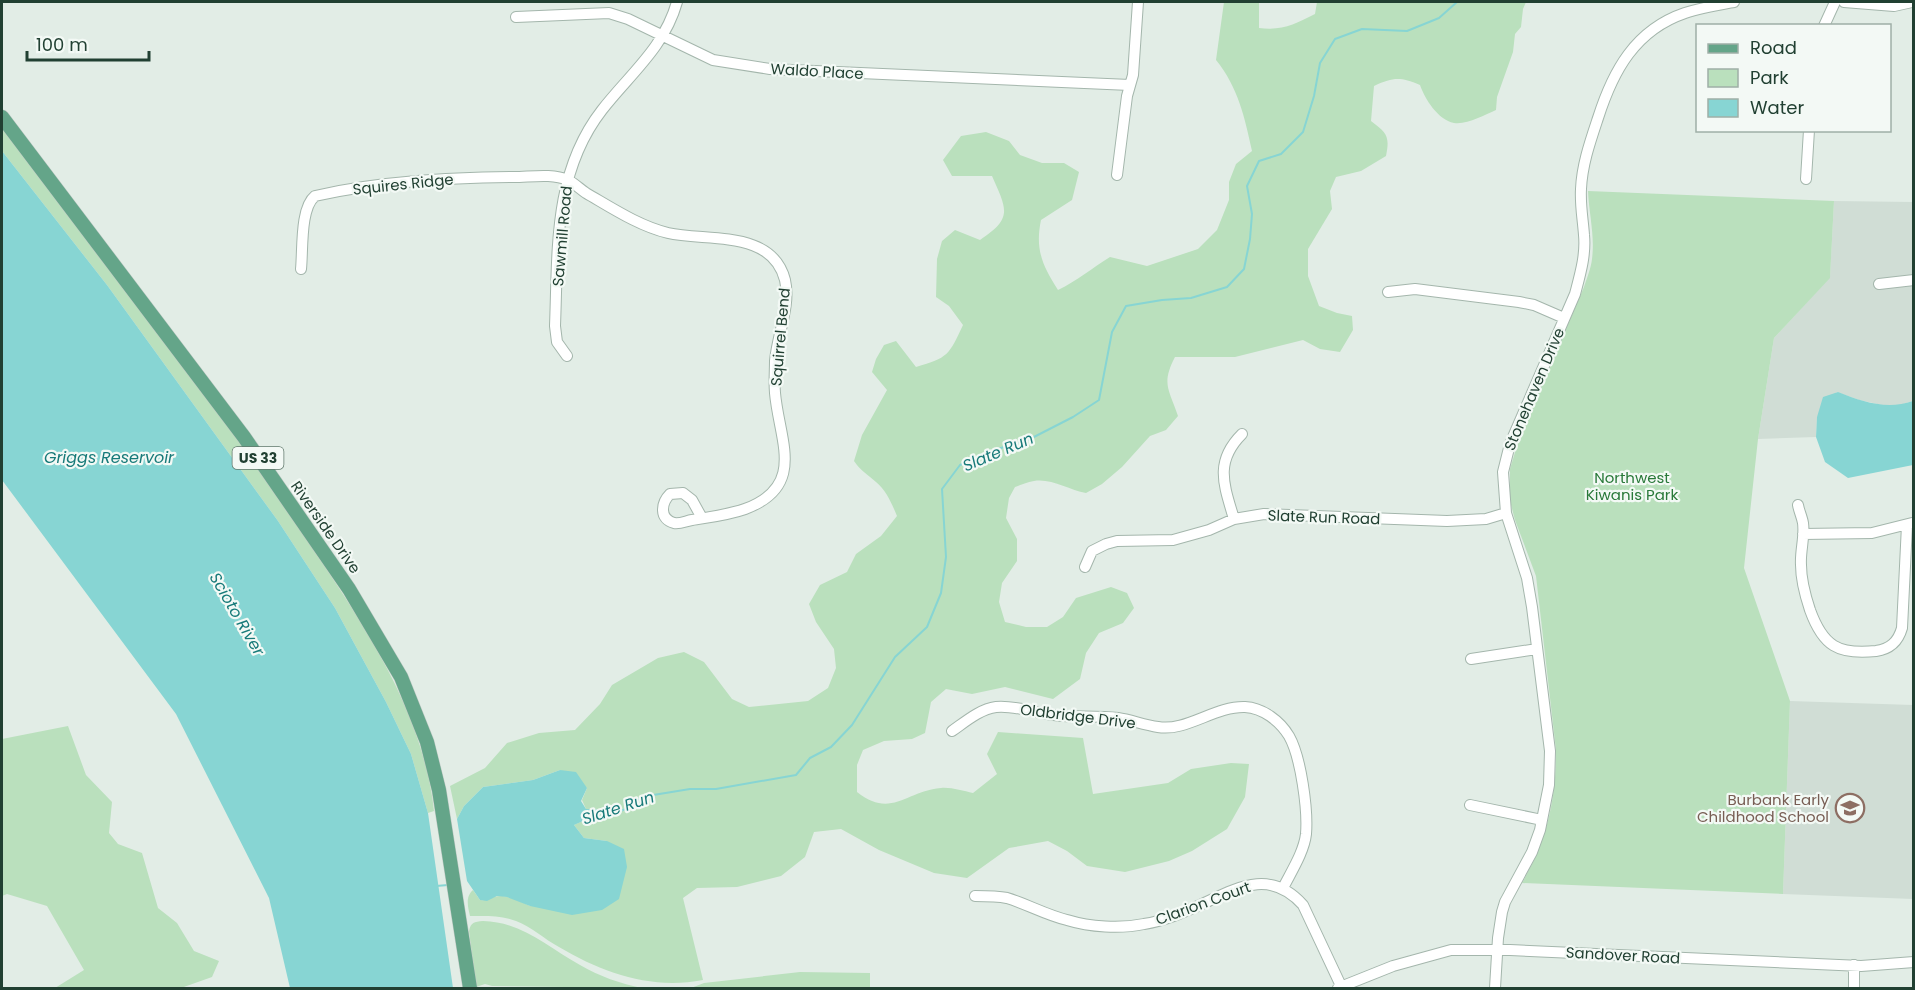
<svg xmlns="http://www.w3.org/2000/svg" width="1915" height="990" viewBox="0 0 1915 990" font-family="Poppins,sans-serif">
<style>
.built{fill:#d0ddd5}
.green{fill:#bae0bd}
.water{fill:#87d5d3}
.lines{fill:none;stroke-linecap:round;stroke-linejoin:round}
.stream{stroke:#87d5d3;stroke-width:2}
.minor-casing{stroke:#a4b6ac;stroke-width:12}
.major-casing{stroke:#c1cac6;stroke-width:15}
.minor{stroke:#fff;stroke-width:10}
.major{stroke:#64a589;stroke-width:14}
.labels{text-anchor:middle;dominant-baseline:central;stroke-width:4.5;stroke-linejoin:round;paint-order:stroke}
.shield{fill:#f3f9f5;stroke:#60786c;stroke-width:1.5}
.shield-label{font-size:14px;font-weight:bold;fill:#214032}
.street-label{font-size:15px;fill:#214032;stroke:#f3f9f5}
.park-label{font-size:15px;fill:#297939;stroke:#f3f9f5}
.education-label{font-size:15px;fill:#785e54;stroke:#f3f9f5;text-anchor:end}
.water-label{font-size:16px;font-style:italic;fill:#177a79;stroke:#f3f9f5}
</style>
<rect width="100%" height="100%" fill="#e2ede6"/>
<path class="built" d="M 1834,201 L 1913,202 L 1913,401 L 1900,405 L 1882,405 L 1859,400 L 1837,392 L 1817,417 L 1816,437 L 1758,439 L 1774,338 L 1830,277 Z
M 1790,701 L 1913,705 L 1913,899 L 1783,894 Z"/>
<path class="green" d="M 1224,2 L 1259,2 L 1259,28 C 1282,31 1295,24 1315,14 L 1317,2 L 1526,2 L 1523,9 L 1521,27 L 1515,34 L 1513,52 L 1497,97 L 1496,110 C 1484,115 1467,125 1454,123 C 1438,120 1425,99 1420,85 C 1400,77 1394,77 1374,86 L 1371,121 C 1387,133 1390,136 1386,156 L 1361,171 L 1336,177 L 1330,191 L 1332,209 L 1308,249 L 1308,276 L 1319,306 L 1337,313 L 1352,316 L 1353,330 L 1340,352 L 1320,349 L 1303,340 L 1235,357 L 1175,357 C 1161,384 1169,389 1178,416 L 1166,430 L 1150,436 L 1122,467 L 1102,484 L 1086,493 C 1069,490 1051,478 1034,481 C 1027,482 1021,485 1015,487 L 1009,498 L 1006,518 L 1017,539 L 1017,561 L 1002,583 L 999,602 L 1005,622 L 1026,627 L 1047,627 L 1063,617 L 1076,598 L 1111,587 L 1127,593 L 1134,608 L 1123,623 L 1099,633 L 1086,653 L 1080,679 L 1053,699 L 1005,687 L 972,694 L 946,689 L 931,702 L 925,733 L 912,739 L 884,741 L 863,750 L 857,765 L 857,792 C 891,819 906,791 941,788 C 951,787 963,791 973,793 L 997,774 L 987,754 L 998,732 L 1083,738 L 1093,794 L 1168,783 L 1191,769 L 1231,763 L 1249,764 L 1245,797 L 1227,829 L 1192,851 L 1169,861 L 1125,872 L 1087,866 L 1067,851 L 1048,841 L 1009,848 L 967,878 L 934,873 L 879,850 L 841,829 L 814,832 L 805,857 L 781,876 L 737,887 L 697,888 L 683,898 L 703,980 C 651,990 603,973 559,947 C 544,939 532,927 516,921 C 501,915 485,916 470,916 C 468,907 465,897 473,890 L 480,900 C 488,901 492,896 500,896 C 510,896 521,902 530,906 L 607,841 L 584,838 L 574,825 L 606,810 L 586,809 L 582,800 L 587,788 L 560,770 L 533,780 L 483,787 L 464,806 L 457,819 L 450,786 L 485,768 L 507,743 L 539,733 L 575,730 L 600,704 L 612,685 L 658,658 L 684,652 L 704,662 L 732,699 L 749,707 L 808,701 L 828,688 L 836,668 L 834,649 L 816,622 L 809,604 L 820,585 L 847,572 L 856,554 L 881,536 L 897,516 C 892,504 886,490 876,482 C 867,474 861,471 854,461 L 862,435 L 887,390 L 872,372 L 876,359 L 884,345 L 896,341 L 916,367 C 948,358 949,355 963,325 L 949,306 L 936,297 L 937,259 L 942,241 L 955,230 L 980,240 C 1013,218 1007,210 992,176 L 952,176 L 943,160 L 961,136 L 986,132 L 1009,141 L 1020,155 L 1042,163 L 1064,163 L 1079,172 L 1072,200 L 1041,220 C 1035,249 1042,265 1058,290 C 1077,281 1092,268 1110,257 L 1147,266 L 1198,249 L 1217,230 L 1229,200 L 1229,182 L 1236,164 L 1252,151 C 1245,118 1238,87 1216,60 Z
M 2,128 C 101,259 205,388 296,524 C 354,610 423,705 434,811 L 428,813 L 411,754 L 386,702 L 335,608 L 278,521 L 107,285 L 2,151 Z
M 1588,191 L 1834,201 L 1830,278 L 1774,338 L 1758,439 L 1744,568 L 1790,701 L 1783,894 L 1522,883 C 1547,840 1556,800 1556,750 L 1536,576 L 1515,520 L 1510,501 L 1510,469 L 1519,439 L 1584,287 C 1587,278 1591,268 1592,259 C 1595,236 1589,214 1588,191 Z
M 68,726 L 86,775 L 112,802 L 109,833 L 118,844 L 142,853 L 158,908 L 177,923 L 194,951 L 219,961 L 212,977 L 181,988 L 55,988 L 84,970 L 47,906 L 7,894 L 2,896 L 2,739 Z
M 483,921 C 523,922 547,947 580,965 C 599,976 621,984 642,988 L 492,986 L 485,984 L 476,987 L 469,931 C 471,922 474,922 483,921 Z
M 800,972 L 870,973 L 870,988 L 691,988 L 704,983 Z"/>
<path class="water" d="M 2,151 L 107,285 L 278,521 L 335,608 L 386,702 L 411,754 L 428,813 L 453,988 L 290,988 L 269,898 L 176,714 L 2,480 Z
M 1838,392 C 1863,402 1887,410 1913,401 L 1913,465 L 1848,478 L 1825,462 L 1816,437 L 1817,417 L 1823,397 Z
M 560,770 L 576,772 L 587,788 L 581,801 L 586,809 L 608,810 L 574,825 L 584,838 L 607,841 L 624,849 L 627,867 L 619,899 L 602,910 L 572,915 L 530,906 L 507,897 L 497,896 L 487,901 L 480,900 L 467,881 L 457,819 L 464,806 L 483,787 L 533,780 Z"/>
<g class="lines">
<path class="stream" d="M 607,811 L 617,812 L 629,808 L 641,797 L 690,789 L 716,789 L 796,775 L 810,758 L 831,747 L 852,725 L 895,657 L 927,627 L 941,593 L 946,557 L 942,489 L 960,465 L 988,452 L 1030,439 L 1073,417 L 1099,400 L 1112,332 L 1126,306 L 1162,300 L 1191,298 L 1227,287 L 1244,269 L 1250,239 L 1252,214 L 1247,186 L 1259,161 L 1281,154 L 1303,132 L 1314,96 L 1320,63 L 1335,39 L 1362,29 L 1407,31 L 1439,18 L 1457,2
M 436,886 L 448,885"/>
<g class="minor-casing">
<path id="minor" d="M 1844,2 L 1894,6 L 1912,2
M 516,17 L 609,13 L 628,19 L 713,60 L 770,69 L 1130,85
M 1824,26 L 1835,2
M 1117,175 L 1127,96 L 1133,75 L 1138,2
M 1806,179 L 1809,130
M 301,269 C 303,250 300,208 315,196 C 380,181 448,178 514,177 C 530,177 552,173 568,180 C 574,183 580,189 586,193 C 612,208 639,226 668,233 C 707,242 772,229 785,280 C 791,306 777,335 775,361 C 775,371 774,382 775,393 C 779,440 807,486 745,509 C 728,515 710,517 692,520 C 686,521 680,524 674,523 C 659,519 661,503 670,494 L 683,493 L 692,500 L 702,518
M 1879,284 L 1914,280
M 1388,292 L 1415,289 L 1519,302 L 1534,305 L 1564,318
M 567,356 L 557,342 L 555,326 C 558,250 553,173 602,110 C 630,74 664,48 677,2
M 1798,505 C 1799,511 1802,517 1803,523 C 1805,537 1800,551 1801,565 C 1801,580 1805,595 1810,610 C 1823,646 1838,655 1876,651 C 1890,649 1898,642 1902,628 L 1907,525
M 1234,519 C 1224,485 1214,462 1242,434
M 1803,534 L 1872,533 L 1912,523
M 1085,567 L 1092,551 L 1106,544 L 1117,541 L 1173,540 L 1209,530 L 1234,519 L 1264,514 L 1447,521 L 1486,519 L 1506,513
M 1471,659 L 1537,649
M 952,731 C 965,722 980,709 996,707 C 1015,705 1035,713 1054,715 C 1075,718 1097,715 1118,718 C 1131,720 1144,725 1158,727 C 1186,732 1215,706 1245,707 C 1263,708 1280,721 1289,736 C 1301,757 1308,810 1306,834 C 1304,852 1291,872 1283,888
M 1470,805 L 1542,820
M 975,896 C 985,896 997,896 1007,898 C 1027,904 1046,915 1067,920 C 1090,927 1120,929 1144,924 C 1164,921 1182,913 1200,905 C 1237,888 1270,868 1303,905 L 1342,988
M 1338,988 L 1393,966 L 1451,950 L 1510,950 L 1861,966 L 1914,962
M 1495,988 L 1498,938 L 1502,912 L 1505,902 L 1532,852 L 1540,830 L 1549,785 L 1550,751 L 1532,607 L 1527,578 L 1506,513 L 1503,472 L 1510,444 L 1575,294 C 1580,275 1586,255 1584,235 C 1583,220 1580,205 1581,189 C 1582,165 1590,142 1598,118 C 1613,71 1635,30 1685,13 C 1701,8 1718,5 1734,2
M 1854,988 L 1854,965"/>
</g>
<g class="major-casing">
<path id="major" d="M 2,117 L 244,437 L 349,589 L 401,677 L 427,742 L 439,790 L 470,988"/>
</g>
<use href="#minor" class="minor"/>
<use href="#major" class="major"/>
</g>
<defs>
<g id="school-ring" transform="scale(1.5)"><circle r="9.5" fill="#f3f9f5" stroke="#8d6e63" stroke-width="1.5"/><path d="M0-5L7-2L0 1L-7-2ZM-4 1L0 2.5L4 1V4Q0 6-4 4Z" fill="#8d6e63"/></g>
</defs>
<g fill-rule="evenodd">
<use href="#school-ring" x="1850" y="808"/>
</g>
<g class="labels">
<rect class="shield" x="232.5" y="447" width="51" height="22" rx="4.5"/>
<g class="shield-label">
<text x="258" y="458">US 33</text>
</g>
<g class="street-label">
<text transform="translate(817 71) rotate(3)">Waldo Place</text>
<text transform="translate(403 184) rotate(-6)">Squires Ridge</text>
<text transform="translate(562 236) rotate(-85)">Sawmill Road</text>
<text transform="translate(780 337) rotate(-85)">Squirrel Bend</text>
<text transform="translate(1534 389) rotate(-67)">Stonehaven Drive</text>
<text transform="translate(1324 517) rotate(2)">Slate Run Road</text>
<text transform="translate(326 527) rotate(55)">Riverside Drive</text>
<text transform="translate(1078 716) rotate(7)">Oldbridge Drive</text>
<text transform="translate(1203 903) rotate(-20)">Clarion Court</text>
<text transform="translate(1623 955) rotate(3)">Sandover Road</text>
</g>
<g class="park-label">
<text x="1632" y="477">Northwest<tspan x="1632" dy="17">Kiwanis Park</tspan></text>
</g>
<g class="education-label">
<text x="1829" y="799">Burbank Early<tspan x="1829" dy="17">Childhood School</tspan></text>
</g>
<g class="water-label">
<text transform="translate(998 452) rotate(-23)">Slate Run</text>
<text x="109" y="457">Griggs Reservoir</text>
<text transform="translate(237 614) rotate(60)">Scioto River</text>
<text transform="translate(618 808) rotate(-18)">Slate Run</text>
</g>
</g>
<rect width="1915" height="990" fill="none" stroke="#214032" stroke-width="6"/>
<rect x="1696" y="24" width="195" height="108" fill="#f3f9f5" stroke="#9fafa7" stroke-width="1.5"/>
<rect x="1708" y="44" width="30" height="9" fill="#64a589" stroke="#9fafa7" stroke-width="1.5"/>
<text x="1750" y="54" font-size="18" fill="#214032">Road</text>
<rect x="1708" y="69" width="30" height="18" fill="#bae0bd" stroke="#9fafa7" stroke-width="1.5"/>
<text x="1750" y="84" font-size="18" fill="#214032">Park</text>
<rect x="1708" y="99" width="30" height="18" fill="#87d5d3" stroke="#9fafa7" stroke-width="1.5"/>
<text x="1750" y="114" font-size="18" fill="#214032">Water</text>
<path d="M27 51v9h122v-9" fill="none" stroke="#214032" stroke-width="3"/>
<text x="36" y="51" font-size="18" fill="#214032" stroke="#f3f9f5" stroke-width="4.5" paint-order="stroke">100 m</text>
</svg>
